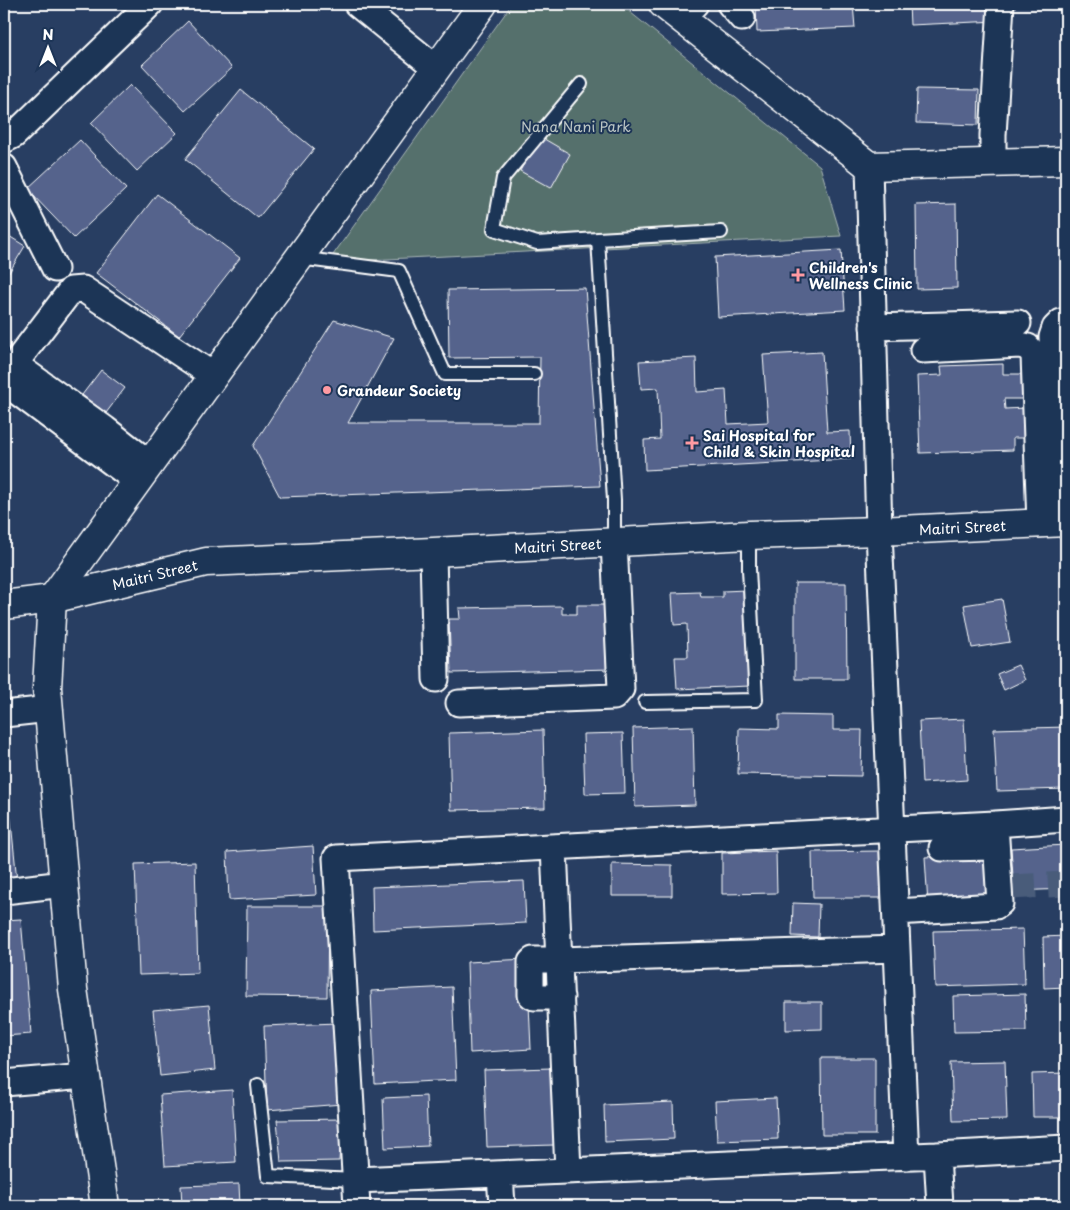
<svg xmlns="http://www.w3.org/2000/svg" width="1070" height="1210" viewBox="0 0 1070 1210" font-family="'Playpen Sans',sans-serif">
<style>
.green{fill:#556f6c;stroke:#aab7b6}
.building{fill:#54648c;stroke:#fff}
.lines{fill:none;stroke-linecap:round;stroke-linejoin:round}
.street-tunnel{stroke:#485b7a;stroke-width:25;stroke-dasharray:25 12;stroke-linecap:butt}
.lane-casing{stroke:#fff;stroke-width:16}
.street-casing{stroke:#fff;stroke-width:29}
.secondary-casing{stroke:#fff;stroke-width:31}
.lane{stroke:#1d3557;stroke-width:12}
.street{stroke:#1d3557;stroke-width:25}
.secondary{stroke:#1d3557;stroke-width:28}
.poi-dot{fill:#ff9aa2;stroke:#1d3557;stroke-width:2}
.labels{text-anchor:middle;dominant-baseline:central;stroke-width:4;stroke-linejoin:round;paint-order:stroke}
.park-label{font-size:14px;fill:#bbc5c4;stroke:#1d3557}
.poi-label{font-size:14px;font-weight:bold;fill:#fff;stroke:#1d3557;text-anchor:start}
.street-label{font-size:14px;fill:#fff;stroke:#1d3557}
</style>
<rect width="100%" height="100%" fill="#283e62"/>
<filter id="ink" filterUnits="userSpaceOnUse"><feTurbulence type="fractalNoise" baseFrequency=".02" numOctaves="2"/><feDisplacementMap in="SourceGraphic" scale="10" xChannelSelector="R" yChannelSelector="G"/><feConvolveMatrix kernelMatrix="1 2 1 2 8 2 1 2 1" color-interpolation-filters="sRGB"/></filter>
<g filter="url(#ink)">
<path class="green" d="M 512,4 L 620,4 L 820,166 L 841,236 L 328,262 Z"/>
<path class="building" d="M 756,4 L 853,4 L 855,28 L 757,32 Z
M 909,4 L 997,4 L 998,21 L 910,25 Z
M 188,21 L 232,68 L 185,111 L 142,65 Z
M 130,85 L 177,133 L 137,171 L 91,123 Z
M 917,89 L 979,90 L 978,125 L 916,123 Z
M 241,90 L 314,149 L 258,218 L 185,159 Z
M 539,136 L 570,154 L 551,188 L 520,171 Z
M 80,140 L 126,189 L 74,238 L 27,189 Z
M 157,194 L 240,258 L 179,336 L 96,273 Z
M 956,204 L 957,288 L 917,289 L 916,205 Z
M 4,233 L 25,246 L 4,281 Z
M 841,250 L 845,310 L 718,317 L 715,257 Z
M 585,288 L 600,486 L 280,497 L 253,446 L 334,320 L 394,338 L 348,423 L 539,423 L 540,357 L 449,358 L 448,290 Z
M 822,352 L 827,432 L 850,431 L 851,459 L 645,470 L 644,440 L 660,439 L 658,388 L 641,389 L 639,361 L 696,358 L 697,392 L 726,390 L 728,424 L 768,422 L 763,355 Z
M 1003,364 L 1003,374 L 1021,374 L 1022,399 L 1004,399 L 1005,409 L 1025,408 L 1026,438 L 1013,438 L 1013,450 L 920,453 L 917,376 L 942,375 L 941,366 Z
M 101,370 L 125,388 L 106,413 L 82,395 Z
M 795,583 L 846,583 L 847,679 L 795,679 Z
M 746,590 L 750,686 L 677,689 L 675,657 L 688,657 L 687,624 L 674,625 L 672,593 L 700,592 L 701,597 L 723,597 L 723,591 Z
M 1002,599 L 1010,642 L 972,648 L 964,605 Z
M 577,605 L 609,605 L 611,669 L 451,673 L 449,619 L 460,619 L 459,608 L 562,606 L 562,614 L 577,614 Z
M 1018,665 L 1025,680 L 1004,690 L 997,674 Z
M 779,715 L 833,716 L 833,730 L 862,730 L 861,776 L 738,774 L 739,728 L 779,729 Z
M 964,719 L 967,780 L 922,783 L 919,721 Z
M 693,726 L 695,805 L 635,807 L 633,728 Z
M 1066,727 L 1066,789 L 997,791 L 994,729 Z
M 543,730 L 545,808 L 451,810 L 449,733 Z
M 623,733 L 625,793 L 585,794 L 583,734 Z
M 4,753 L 17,881 L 4,883 Z
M 1066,845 L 1066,889 L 1014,891 L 1011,848 Z
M 313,846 L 316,895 L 229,900 L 227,852 Z
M 776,851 L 777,893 L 722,894 L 722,853 Z
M 881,851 L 881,898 L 813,898 L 812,852 Z
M 993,853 L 996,901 L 928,905 L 925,857 Z
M 195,862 L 198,973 L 139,975 L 135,864 Z
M 612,864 L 672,865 L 672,896 L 612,896 Z
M 524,881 L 526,923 L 373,930 L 372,887 Z
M 793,903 L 819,904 L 818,937 L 792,936 Z
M 247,906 L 328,906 L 327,997 L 246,996 Z
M 21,919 L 31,1034 L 4,1036 L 4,920 Z
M 1023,929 L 1025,984 L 935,987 L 933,931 Z
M 1066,936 L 1066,987 L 1044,988 L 1043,937 Z
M 527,959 L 531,1049 L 470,1053 L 467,962 Z
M 452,987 L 456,1080 L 375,1084 L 371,991 Z
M 1025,994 L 1026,1031 L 954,1032 L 953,996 Z
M 786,1002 L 822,1002 L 822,1029 L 786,1030 Z
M 209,1005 L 215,1070 L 160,1076 L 153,1010 Z
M 337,1023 L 342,1104 L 267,1110 L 264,1026 Z
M 821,1058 L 875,1058 L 875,1135 L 822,1135 Z
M 1005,1061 L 1007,1120 L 953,1121 L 951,1062 Z
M 552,1068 L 554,1145 L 487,1147 L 484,1070 Z
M 1066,1073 L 1066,1117 L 1033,1117 L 1032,1074 Z
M 232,1090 L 236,1162 L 165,1166 L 160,1095 Z
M 426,1096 L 428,1146 L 385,1148 L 383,1098 Z
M 776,1098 L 778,1139 L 717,1141 L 715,1101 Z
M 673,1102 L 674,1139 L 605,1142 L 604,1105 Z
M 342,1119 L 339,1161 L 281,1162 L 277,1120 Z
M 239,1184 L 240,1206 L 182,1206 L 181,1186 Z
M 1063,1200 L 1064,1206 L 964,1206 L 964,1205 Z
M 704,1201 L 704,1206 L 653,1206 L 653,1203 Z"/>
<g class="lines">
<path class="street-tunnel" d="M 1011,887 L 1066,884"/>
<g class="lane-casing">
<path id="lane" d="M 581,84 L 503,178 L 494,229 L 537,243 L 598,239
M 299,258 L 399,271 L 445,374 L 534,374
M 614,542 L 614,500 L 598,239 L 721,232
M 645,702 L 756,700 L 749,569 L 749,535
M 258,1085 L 268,1176 L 356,1180"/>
</g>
<g class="street-casing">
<path id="street" d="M 357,4 L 436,68
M 730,4 L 742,18
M 682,18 L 695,4
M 4,140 L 14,135 L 150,4
M 993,163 L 993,135 L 1001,4
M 869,166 L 879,531 L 906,1157
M 4,167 L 55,269
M 873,327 L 1018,323
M 923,350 L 1020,345 L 1028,347 L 1034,355 L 1040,524
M 4,382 L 137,481
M 150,464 L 105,429 L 20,368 L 20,357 L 71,290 L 83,289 L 214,376
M 1061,522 L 1052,337 L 1055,328 L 1061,322 L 1066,321
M 433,552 L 436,679
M 459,703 L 614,697 L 621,689 L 614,542
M 4,714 L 49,709
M 554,847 L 568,1171
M 942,848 L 996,847
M 4,891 L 64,884
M 896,912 L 996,906 L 1000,903 L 995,824
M 561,997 L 534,997 L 531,995 L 531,962 L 533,960 L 559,960 L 897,949
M 4,1083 L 85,1076
M 937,1155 L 940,1206
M 500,1174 L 502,1206
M 356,1180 L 937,1155 L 1066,1148
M 357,1206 L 336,858 L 995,824 L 1066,819"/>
</g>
<g class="secondary-casing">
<g id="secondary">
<path d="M 663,4 L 869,166 L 1066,161"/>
<path id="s1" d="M 4,605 L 52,599 L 206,562 L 433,552 L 749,535 L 879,531 L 1066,522"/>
<path d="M 105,1206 L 73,989 L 47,688 L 52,599 L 483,4"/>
</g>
</g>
<use href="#lane" class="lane"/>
<use href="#street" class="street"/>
<use href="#secondary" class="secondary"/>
</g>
</g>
<g class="poi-dot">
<path d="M795.5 267.5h5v5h5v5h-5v5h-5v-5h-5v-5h5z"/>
<circle cx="327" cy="390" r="5"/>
<path d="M689.5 435.5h5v5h5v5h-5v5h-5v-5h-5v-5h5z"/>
</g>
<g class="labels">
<g class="park-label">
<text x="576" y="126">Nana Nani Park</text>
</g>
<g class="poi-label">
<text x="809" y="267">Children's<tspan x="809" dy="16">Wellness Clinic</tspan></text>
<text x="337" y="390">Grandeur Society</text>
<text x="703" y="435">Sai Hospital for<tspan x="703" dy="16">Child &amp; Skin Hospital</tspan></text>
</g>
<g class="street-label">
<text stroke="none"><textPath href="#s1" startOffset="964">Maitri Street</textPath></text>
<text stroke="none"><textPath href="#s1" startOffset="559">Maitri Street</textPath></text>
<text stroke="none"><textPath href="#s1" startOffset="154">Maitri Street</textPath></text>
</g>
</g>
<rect width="1070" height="1210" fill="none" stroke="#1d3557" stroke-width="20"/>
<rect x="10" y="10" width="1050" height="1190" fill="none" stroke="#fff" stroke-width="2" filter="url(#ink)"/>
<g transform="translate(48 48)" stroke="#1d3557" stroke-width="4" paint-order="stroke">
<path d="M0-4L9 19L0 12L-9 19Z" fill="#ffffff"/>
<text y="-8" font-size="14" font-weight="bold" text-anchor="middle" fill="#ffffff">N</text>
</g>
</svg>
